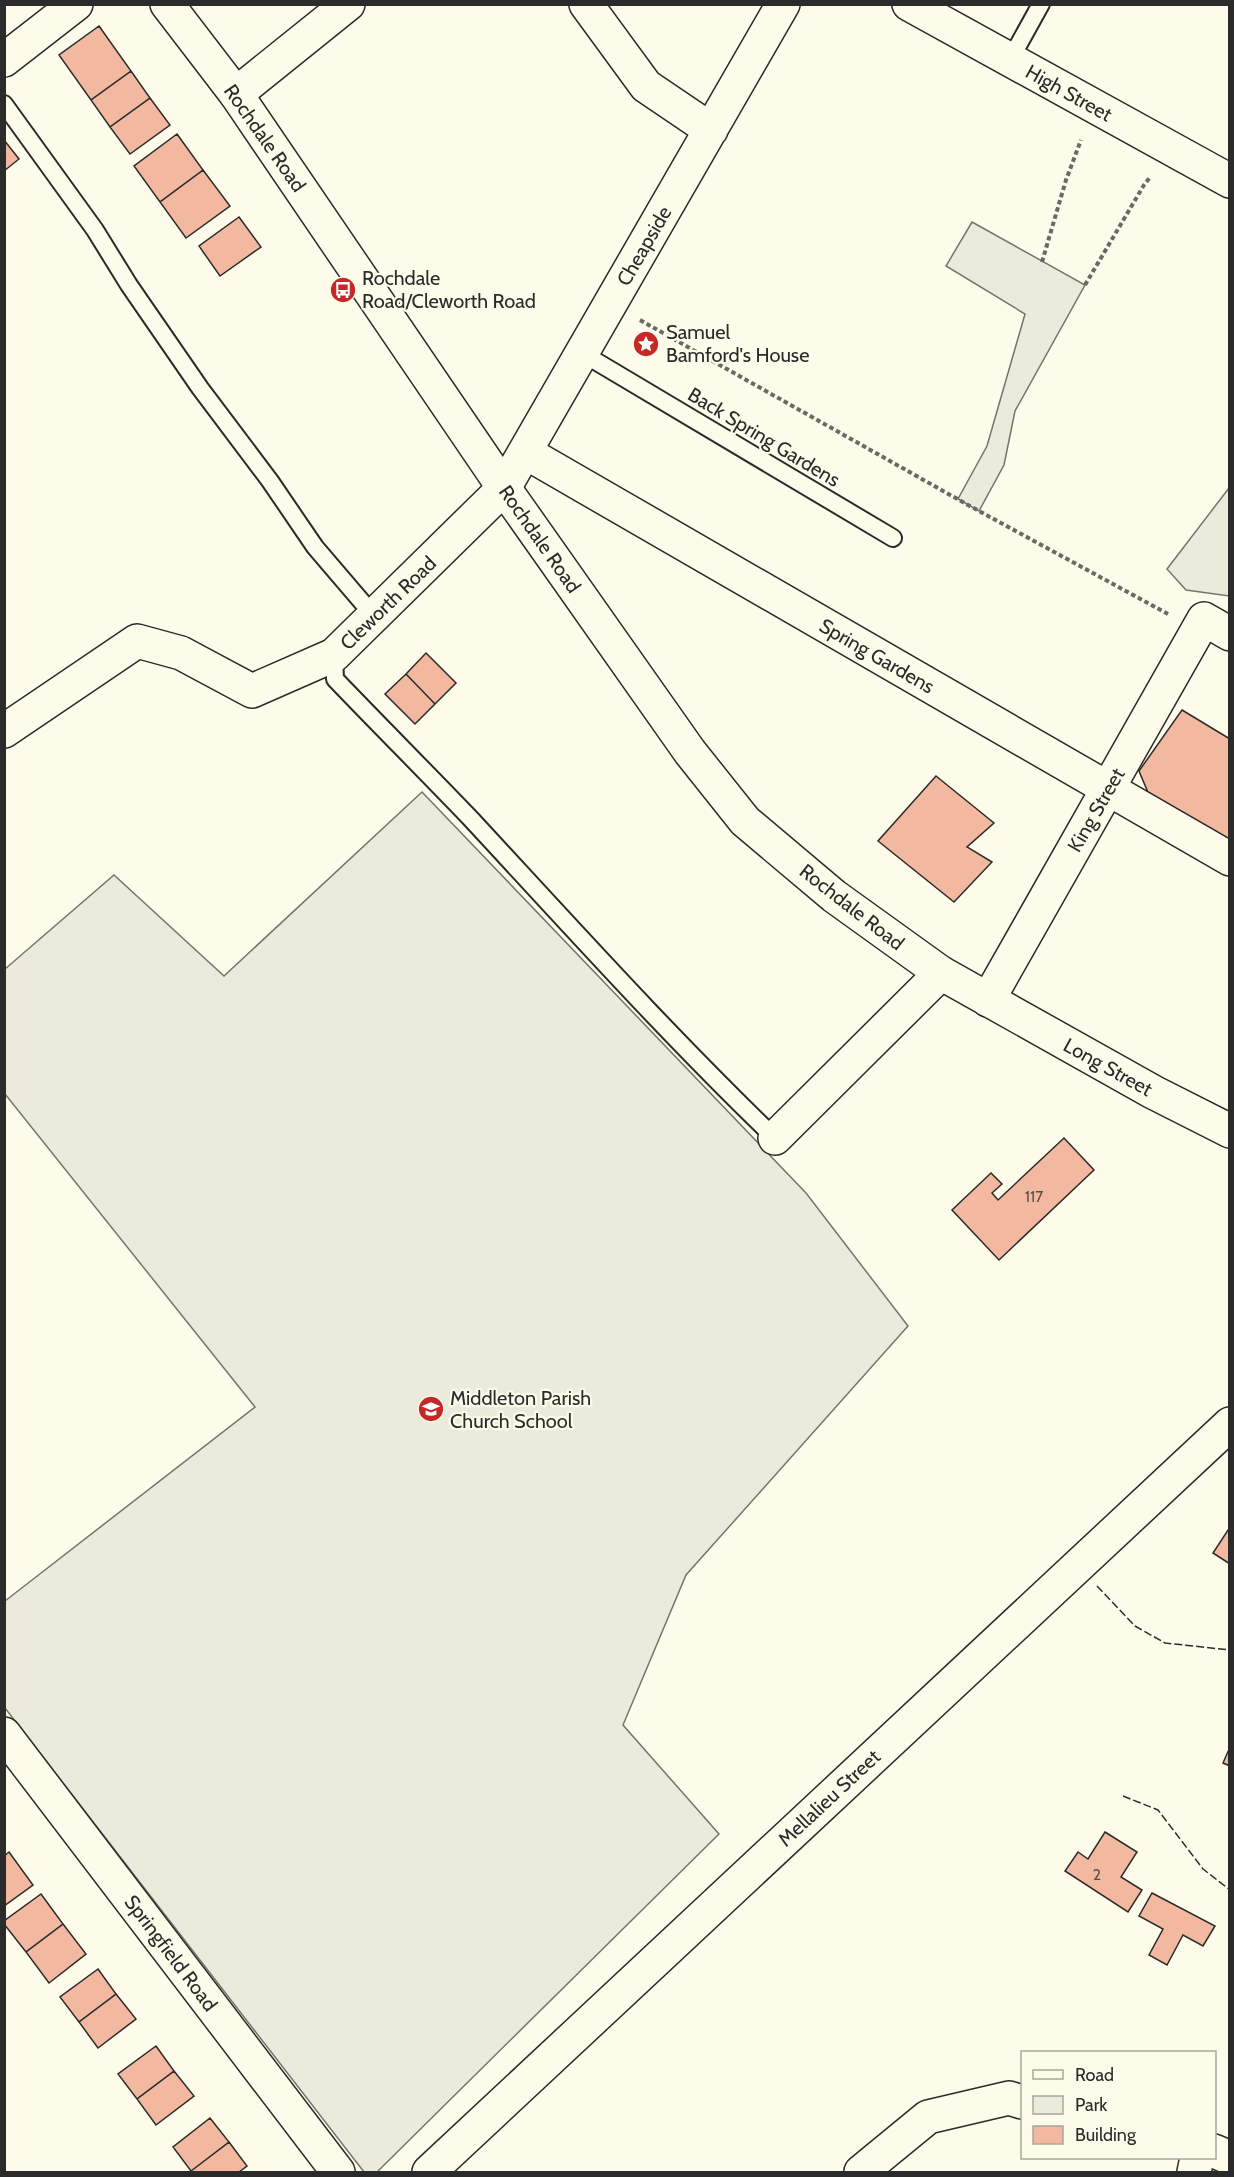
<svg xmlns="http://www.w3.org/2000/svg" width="1234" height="2177" viewBox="0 0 1234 2177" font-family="Cabin,sans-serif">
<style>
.green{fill:#ecebdb;stroke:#74746e;stroke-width:1.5}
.parking{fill:#eceadb;stroke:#74746e;stroke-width:1.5}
.building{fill:#f2b8a0;stroke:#2b2b2b;stroke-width:1.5}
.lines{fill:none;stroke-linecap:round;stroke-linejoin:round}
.service-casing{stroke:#2b2b2b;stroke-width:20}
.minor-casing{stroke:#2b2b2b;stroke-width:36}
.primary-casing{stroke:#2b2b2b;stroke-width:36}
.path{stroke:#6a6964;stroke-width:4;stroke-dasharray:4.5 3;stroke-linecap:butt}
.service{stroke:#fdfbea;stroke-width:16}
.minor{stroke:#fdfbea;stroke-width:33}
.primary{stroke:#fdfbea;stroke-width:33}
.fence{stroke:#2b2b2b;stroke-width:1.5;stroke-dasharray:8 3;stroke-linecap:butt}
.labels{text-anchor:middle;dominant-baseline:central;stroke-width:4.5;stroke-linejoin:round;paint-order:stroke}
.number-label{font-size:16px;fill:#5d4e48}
.street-label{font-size:20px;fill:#2b2b2b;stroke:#fdfbea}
.poi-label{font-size:20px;fill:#2b2b2b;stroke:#fdfbea;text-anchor:start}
</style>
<rect width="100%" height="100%" fill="#fdfbea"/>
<path class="green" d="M 422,792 L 806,1193 L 908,1326 L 686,1575 L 623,1725 L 719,1834 L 377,2172 L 364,2172 L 5,1708 L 5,1601 L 255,1407 L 5,1094 L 5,969 L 114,875 L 224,976 Z"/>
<path class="parking" d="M 972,222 L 1085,285 L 1015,411 L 1004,465 L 979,511 L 958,499 L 987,446 L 1025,314 L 946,266 Z
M 1229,488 L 1229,596 L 1186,590 L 1167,569 Z"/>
<path class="building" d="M 99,26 L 131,71 L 91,100 L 59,55 Z
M 131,71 L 150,98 L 110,127 L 91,100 Z
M 150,98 L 170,125 L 130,154 L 110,127 Z
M 177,134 L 203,170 L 160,202 L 134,166 Z
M 4,140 L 19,159 L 4,171 Z
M 203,170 L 230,206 L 186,238 L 160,202 Z
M 239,217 L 261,247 L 220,276 L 199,246 Z
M 426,653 L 456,683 L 435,704 L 406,674 Z
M 406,674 L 435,704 L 415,724 L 385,694 Z
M 1182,710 L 1230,739 L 1230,844 L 1152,802 L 1139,771 Z
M 936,776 L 994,823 L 967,847 L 992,862 L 954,902 L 878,841 Z
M 1064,1138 L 1094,1170 L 999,1260 L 952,1210 L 991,1173 L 1002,1184 L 992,1193 L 998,1200 Z
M 1230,1527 L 1230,1564 L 1213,1553 Z
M 1230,1747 L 1230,1766 L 1223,1763 Z
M 1105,1832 L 1137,1852 L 1121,1877 L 1142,1890 L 1128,1912 L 1065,1871 L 1078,1852 L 1088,1859 Z
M 9,1852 L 33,1885 L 4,1906 L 4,1856 Z
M 1152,1893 L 1215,1926 L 1203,1946 L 1183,1935 L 1167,1965 L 1149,1955 L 1163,1929 L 1139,1916 Z
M 41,1894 L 63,1924 L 26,1952 L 4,1924 L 4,1921 Z
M 63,1924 L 86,1954 L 49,1983 L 26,1952 Z
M 98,1969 L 116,1994 L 79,2022 L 60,1997 Z
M 116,1994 L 136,2019 L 98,2048 L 79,2022 Z
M 156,2046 L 174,2071 L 137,2099 L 118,2074 Z
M 174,2071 L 194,2096 L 156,2125 L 137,2099 Z
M 210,2118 L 229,2142 L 191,2171 L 173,2147 Z
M 229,2142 L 247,2166 L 239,2172 L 193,2172 L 191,2171 Z"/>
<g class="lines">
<g class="service-casing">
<path id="service" d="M 1010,60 L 1041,4
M 4,104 L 95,230 L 129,285 L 200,388 L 270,481 L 315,547 L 374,616
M 582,353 L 893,538
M 334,655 L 335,679 C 380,726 426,772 471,819 C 571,927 669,1036 775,1138"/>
</g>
<g class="minor-casing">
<path id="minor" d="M 586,4 L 646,86 L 711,130
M 909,4 L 1230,181
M 4,60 L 76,4
M 236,94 L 348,4
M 525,452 L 1230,859
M 4,731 L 137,641 L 181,653 L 252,691 L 334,655 L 504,488 L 783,4
M 988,1000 L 1204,619 L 1230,634
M 775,1138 L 941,973
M 4,1734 L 338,2172
M 1214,2151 L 1230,2158
M 429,2172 L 1230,1424
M 861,2172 L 928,2117 L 1009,2098 L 1022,2102
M 1194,2172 L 1197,2158"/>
</g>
<g class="primary-casing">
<path id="primary" d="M 167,4 L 236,94 L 504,488 L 690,752 L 745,821 L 834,896 L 941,973 L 1153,1092 L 1230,1131"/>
</g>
<path class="path" d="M 1042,262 L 1066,180 L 1081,140
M 1085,285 L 1144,185 L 1151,176
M 640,320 L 968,505 L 1168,614"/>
<use href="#service" class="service"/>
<use href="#minor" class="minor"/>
<use href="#primary" class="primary"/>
<path class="fence" d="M 1097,1586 L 1135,1626 L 1165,1643 L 1230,1650
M 1123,1796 L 1158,1810 L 1203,1869 L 1230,1890"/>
</g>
<defs>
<g id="bus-disc" transform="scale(1.35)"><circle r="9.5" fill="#c62828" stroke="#fdfbea"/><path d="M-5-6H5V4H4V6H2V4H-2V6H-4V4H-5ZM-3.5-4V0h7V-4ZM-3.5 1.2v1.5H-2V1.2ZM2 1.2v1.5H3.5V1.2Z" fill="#fff"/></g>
<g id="sight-disc" transform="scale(1.35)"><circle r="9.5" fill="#c62828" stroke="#fdfbea"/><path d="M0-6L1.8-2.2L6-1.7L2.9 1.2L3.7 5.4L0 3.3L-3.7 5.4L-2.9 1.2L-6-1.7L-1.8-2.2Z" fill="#fff"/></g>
<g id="school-disc" transform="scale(1.35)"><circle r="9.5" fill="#c62828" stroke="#fdfbea"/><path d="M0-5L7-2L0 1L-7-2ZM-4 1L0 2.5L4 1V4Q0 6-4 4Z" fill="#fff"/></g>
</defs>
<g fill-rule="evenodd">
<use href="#bus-disc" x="343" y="290"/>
<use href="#sight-disc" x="646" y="344"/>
<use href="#school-disc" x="431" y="1409"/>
</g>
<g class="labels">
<g class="number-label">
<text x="1034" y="1196">117</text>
<text x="1097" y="1874">2</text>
</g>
<g class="street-label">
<text transform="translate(1069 93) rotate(29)">High Street</text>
<text transform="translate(265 138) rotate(55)">Rochdale Road</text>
<text transform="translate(644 246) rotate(-60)">Cheapside</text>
<text transform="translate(764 437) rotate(31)">Back Spring Gardens</text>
<text transform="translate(540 539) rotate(55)">Rochdale Road</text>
<text transform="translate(388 603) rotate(-44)">Cleworth Road</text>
<text transform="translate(877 656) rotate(30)">Spring Gardens</text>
<text transform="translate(1096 810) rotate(-60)">King Street</text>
<text transform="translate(852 907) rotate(38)">Rochdale Road</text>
<text transform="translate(1108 1067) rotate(29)">Long Street</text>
<text transform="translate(829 1798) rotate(-43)">Mellalieu Street</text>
<text transform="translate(171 1953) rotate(53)">Springfield Road</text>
</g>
<g class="poi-label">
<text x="362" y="278">Rochdale<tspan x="362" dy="23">Road/Cleworth Road</tspan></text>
<text x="666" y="332">Samuel<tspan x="666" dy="23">Bamford's House</tspan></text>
<text x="450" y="1398">Middleton Parish<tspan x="450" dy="23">Church School</tspan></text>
</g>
</g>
<rect width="1234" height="2177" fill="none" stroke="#2b2b2b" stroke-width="12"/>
<rect x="1021" y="2051" width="195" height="108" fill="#fdfbea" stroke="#a9a89e" stroke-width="1.5"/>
<rect x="1033" y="2070" width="30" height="9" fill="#fdfbea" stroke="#a9a89e" stroke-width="1.5"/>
<text x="1075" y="2081" font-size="18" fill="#2b2b2b">Road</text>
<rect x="1033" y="2096" width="30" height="18" fill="#ecebdb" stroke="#a9a89e" stroke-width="1.5"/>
<text x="1075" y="2111" font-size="18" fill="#2b2b2b">Park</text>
<rect x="1033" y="2126" width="30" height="18" fill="#f2b8a0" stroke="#a9a89e" stroke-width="1.5"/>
<text x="1075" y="2141" font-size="18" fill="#2b2b2b">Building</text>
</svg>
